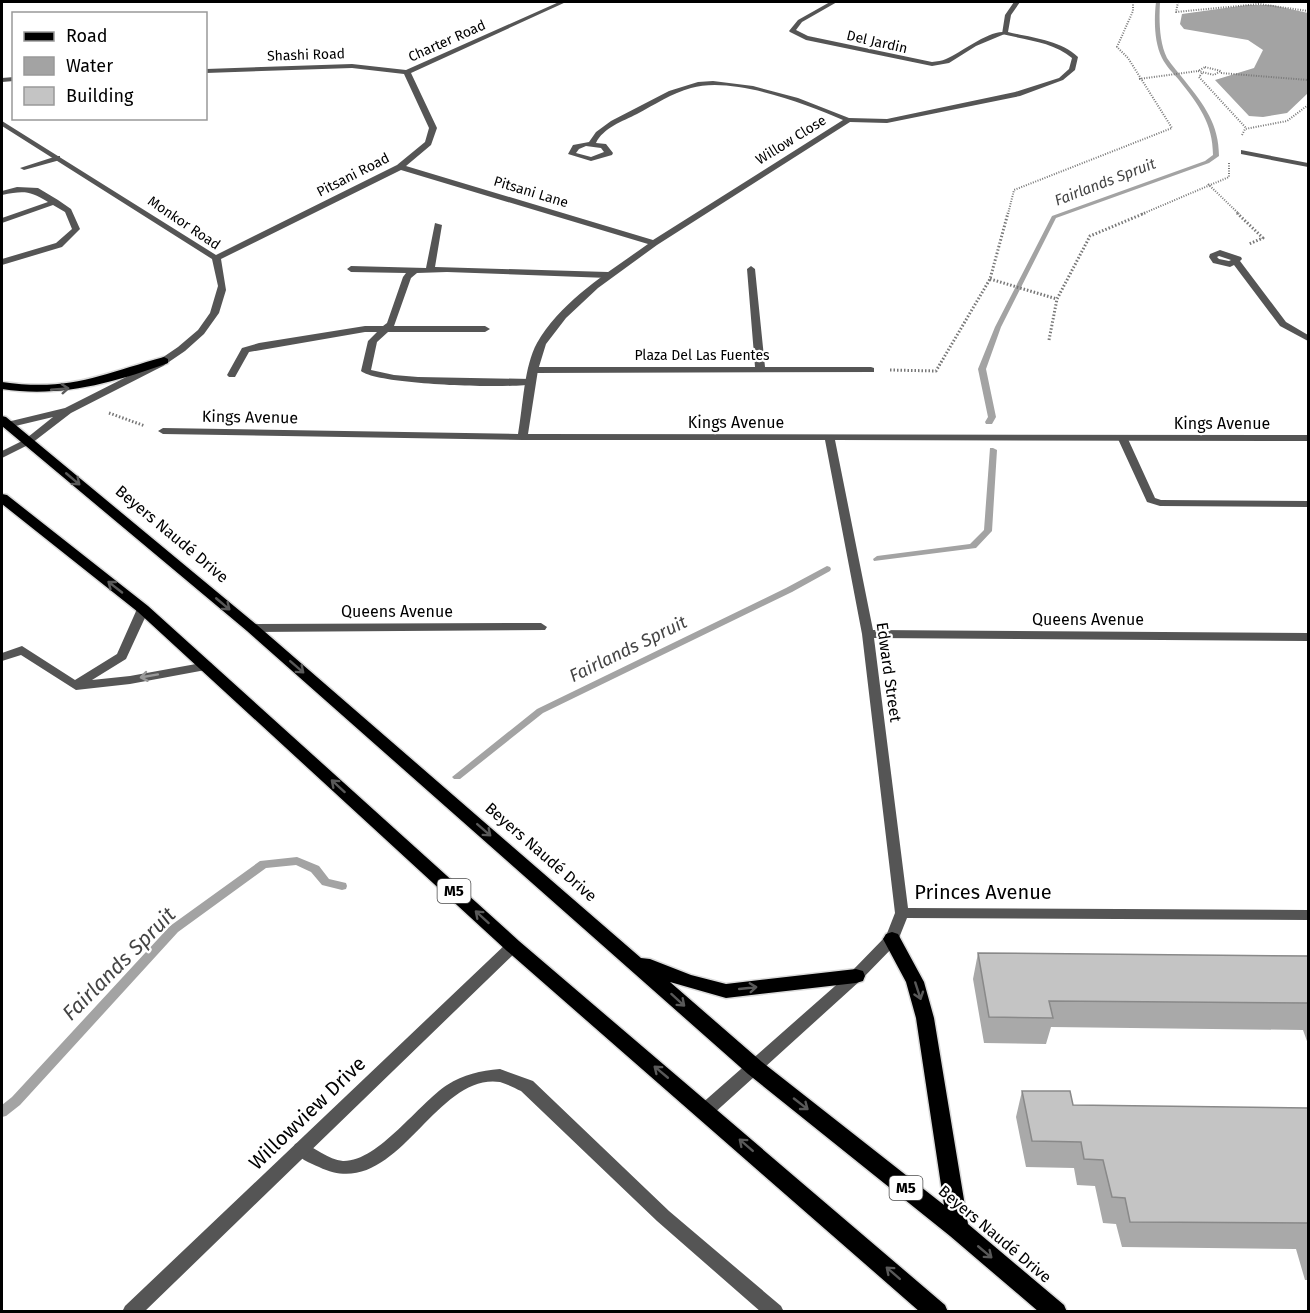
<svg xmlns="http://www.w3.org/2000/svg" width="1310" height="1313" viewBox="0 0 1310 1313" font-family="'Fira Sans',sans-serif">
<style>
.water{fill:#a3a3a3}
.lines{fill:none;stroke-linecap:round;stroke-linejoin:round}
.stream{fill:#a3a3a3;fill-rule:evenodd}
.primary-casing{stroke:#dbdbdb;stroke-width:3}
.path-far1{stroke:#777;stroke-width:2;stroke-dasharray:1 1.5;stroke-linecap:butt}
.path{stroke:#777;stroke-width:3;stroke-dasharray:1.5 2;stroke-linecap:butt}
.service{fill:#555;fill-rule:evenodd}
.minor{fill:#555;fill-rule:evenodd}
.tertiary{fill:#555;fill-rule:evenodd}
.primary{fill:#000;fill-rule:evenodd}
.wall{fill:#a9a9a9}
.building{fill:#c4c4c4;stroke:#898989;stroke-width:1.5}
.oneway{stroke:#595959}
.oneway2{stroke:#999}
.labels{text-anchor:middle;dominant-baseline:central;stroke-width:4.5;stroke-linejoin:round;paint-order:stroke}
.far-street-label{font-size:14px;fill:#000;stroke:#fff}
.far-water-label{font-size:15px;font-style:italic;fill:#444;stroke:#fff}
.shield{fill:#fff;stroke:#4c4c4c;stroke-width:1.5}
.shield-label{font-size:15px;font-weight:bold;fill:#000}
.street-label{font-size:16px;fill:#000;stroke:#fff}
.water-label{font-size:18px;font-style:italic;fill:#444;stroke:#fff}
.near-street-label{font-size:20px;fill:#000;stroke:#fff}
.near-water-label{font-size:21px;font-style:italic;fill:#444;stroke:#fff}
</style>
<rect width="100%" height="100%" fill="#fff"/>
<path class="water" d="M 1247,5 L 1272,5 L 1308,13 L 1308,93 L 1287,113 L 1263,117 L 1249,116 L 1215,80 L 1254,68 L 1263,50 L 1248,40 L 1184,29 L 1180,24 L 1182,14 Z"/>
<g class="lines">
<path class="stream" d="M 1156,2 L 1160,2 C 1159,19 1159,42 1167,58 C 1172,66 1179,73 1185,81 C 1204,105 1219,124 1219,156 L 1209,163 L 1056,218 L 1001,327 L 986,369 L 996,417 L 992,424 L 986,424 L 985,422 L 988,417 L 978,369 L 995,327 L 1052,216 L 1205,161 L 1213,155 C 1213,123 1198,104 1179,80 C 1173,73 1166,66 1162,58 C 1154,42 1154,19 1156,2 Z
M 990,448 L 993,448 L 997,450 L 992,531 L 976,548 L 874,561 L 873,559 L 877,556 L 970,544 L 984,530 Z
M 827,566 L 830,567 L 831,569 L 830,571 L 792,592 L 543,713 L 460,779 L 454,779 L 452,777 L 537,709 L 786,588 Z
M 297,857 L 319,866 L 329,879 L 346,883 L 347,886 L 346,889 L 342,890 L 322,885 L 311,872 L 296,865 L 266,868 L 178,932 L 20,1105 L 6,1116 L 2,1117 L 2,1105 L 12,1097 L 170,926 L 260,861 Z"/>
<g class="primary-casing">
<path id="primary" d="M 164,357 L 168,359 L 168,363 C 113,383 60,398 2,389 L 2,382 C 70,392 102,374 164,357 Z
M 2,416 L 6,417 L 257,625 L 641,958 L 650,959 L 691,975 L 726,984 L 856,969 L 863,971 L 865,976 L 863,981 L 856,983 L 726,998 L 670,982 L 762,1062 L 944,1205 L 916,1018 L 906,982 L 883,939 L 886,934 L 892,932 L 898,934 L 924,982 L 934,1018 L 968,1224 L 1064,1305 L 1067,1312 L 1039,1312 L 950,1236 L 748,1074 L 247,631 L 2,426 Z
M 2,494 L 7,495 L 148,606 L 519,941 L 945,1305 L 948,1312 L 920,1312 L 507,951 L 138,612 L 2,504 Z"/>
</g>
<path class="path-far1" d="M 1178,2 L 1176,12 L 1259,4 L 1308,11
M 1205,67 L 1221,71 L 1214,75 L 1198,71 Z
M 1202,73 L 1199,77 L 1246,128
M 1221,73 L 1308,80
M 1139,79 L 1198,71
M 1242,135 L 1245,129 L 1287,121 L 1308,105
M 1208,184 L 1239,214
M 1008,214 L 1014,190 L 1172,128 L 1128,58 L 1117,47 L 1133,11 L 1133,2
M 1142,214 L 1229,177 L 1229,163"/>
<path class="path" d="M 1237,213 L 1263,238 L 1249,244
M 990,279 L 1057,299
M 1049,340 L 1057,299 L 1090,236 L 1145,213
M 890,370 L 936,371 L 990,279 L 1008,213
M 109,413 L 145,426"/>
<path class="service" d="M 830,2 L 837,2 L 802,22 L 796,30 L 808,36 L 932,62 C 937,61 942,61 946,59 C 961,53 993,27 1007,33 L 976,46 L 949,63 L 932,66 L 806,40 L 790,32 L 789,31 L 798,20 Z
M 1241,150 L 1308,163 L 1308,167 L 1241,154 Z
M 57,156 L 60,156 L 60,160 L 24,170 L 20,168 Z
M 17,187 L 38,188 L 58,200 L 71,209 L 80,229 L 62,247 L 2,265 L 2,259 L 56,243 L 72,229 L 65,212 L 53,205 L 2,223 L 2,218 L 48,202 C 29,190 23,191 2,195 L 2,191 Z
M 435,223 L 442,225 L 435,267 L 608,272 L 612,275 L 608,278 L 447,272 L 417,273 L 411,278 L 394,326 L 485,326 L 490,329 L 485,332 L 388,332 L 377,342 L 371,370 L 394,375 L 418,377 L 531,379 L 536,382 L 534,384 C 509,389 378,385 361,371 L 368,341 L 377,332 L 365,332 L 249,352 L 235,377 L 229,377 L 227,375 L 242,348 L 259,343 L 365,326 L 383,326 L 387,323 L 403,277 L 406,273 L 351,272 L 347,269 L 351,266 L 426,268 Z
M 1220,250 L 1241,257 L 1242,259 L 1240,261 L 1286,322 L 1308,335 L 1308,341 L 1280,326 L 1234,265 L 1230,267 L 1213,263 L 1209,257 L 1210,254 ZM 1219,256 L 1231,260 L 1229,261 L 1219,259 L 1217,257 Z
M 751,266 L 755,269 L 765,367 L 871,367 L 874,368 L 874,372 L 533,373 L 528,370 L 533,367 L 755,367 L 747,269 Z
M 1123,436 L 1128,439 L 1155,498 L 1161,500 L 1308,501 L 1308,507 L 1160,506 L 1147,502 L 1118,439 Z
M 143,605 L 149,609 L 126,659 L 92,680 L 130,676 L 207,662 L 211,663 L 213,666 L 211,669 L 130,684 L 76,690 L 21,655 L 2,661 L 2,653 L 22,646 L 75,680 L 117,654 L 137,609 Z
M 500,1069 L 533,1081 L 669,1211 L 781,1306 L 784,1312 L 761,1312 L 657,1221 L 521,1091 C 515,1088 507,1084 500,1082 C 433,1072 396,1205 319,1167 C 310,1163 297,1158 293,1149 L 295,1144 L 301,1142 C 315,1147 328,1160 343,1161 C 378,1162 419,1103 447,1085 C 464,1074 480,1071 500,1069 Z"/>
<path class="minor" d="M 559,2 L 566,2 L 411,73 L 437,128 L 431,145 L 406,166 L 653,240 L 843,120 C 804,103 732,76 691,88 C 672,93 654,105 637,114 C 623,121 603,128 596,143 L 606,144 L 613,153 L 612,155 L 591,161 L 568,154 L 573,145 L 589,142 L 596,132 L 611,121 L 669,91 L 698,82 L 713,81 L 753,86 L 798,98 L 849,118 L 887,119 L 1015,92 L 1059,78 L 1069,69 L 1072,58 C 1054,42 1025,40 1002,34 L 1005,15 L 1014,2 L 1020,2 L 1011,15 L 1008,32 C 1032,38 1060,40 1078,57 L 1075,70 L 1063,80 L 1020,96 L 887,123 L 850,122 L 657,245 L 598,288 L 566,318 L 546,344 L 538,370 L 528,434 L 1308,435 L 1308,441 L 835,440 L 873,630 L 1308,633 L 1308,641 L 874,638 L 908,908 L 1308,910 L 1308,920 L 907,918 L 897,943 L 861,980 L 712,1115 L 706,1117 L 700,1115 L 698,1110 L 700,1105 L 851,972 L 886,936 L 895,913 L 862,634 L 825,440 L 523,440 L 163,434 L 158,431 L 163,428 L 518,434 C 523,407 524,366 537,343 C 562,300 609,272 648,244 L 401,170 L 221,259 L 226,290 L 219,313 L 204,334 L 185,351 L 163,366 L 71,413 L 32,443 L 24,443 L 23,441 L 53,417 L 7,428 L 3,427 L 3,423 L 65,408 L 156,362 L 178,347 L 198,330 L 210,313 L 218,286 L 212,259 L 2,126 L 2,121 L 216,255 L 397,165 L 425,142 L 429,128 L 404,74 L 352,68 L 206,73 L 206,69 L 352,64 L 406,70 ZM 586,146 L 601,148 L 604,152 L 591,157 L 576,153 L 579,149 Z
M 14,77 L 14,81 L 2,82 L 2,78 Z
M 541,623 L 547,627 L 545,630 L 252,632 L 246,628 L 252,624 Z
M 513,940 L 518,942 L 520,946 L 518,950 L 144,1312 L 122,1312 L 125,1306 L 508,942 Z"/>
<path class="tertiary" d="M 28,438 L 32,439 L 32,443 L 2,458 L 2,451 Z"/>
<use href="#primary" class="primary"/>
</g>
<path class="wall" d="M 978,953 L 1308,956 L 1308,1044 L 1303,1030 L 1051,1027 L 1046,1044 L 984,1043 L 973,979 Z
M 1022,1091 L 1073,1105 L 1308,1108 L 1308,1280 L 1305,1280 L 1296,1249 L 1122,1247 L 1116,1224 L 1103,1223 L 1095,1186 L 1077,1185 L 1074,1168 L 1026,1167 L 1016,1117 Z"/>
<path class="building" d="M 978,953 L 1308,956 L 1308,1003 L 1049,1001 L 1053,1018 L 989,1017 Z
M 1022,1091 L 1070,1091 L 1073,1105 L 1308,1108 L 1308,1226 L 1308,1223 L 1130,1222 L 1125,1198 L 1112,1197 L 1103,1160 L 1084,1159 L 1081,1142 L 1032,1141 Z"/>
<defs><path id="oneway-shaft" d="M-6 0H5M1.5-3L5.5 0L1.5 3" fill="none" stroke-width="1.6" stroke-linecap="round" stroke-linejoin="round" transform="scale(1.5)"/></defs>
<g class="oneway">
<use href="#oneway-shaft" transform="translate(60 389) rotate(-5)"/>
<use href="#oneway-shaft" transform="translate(73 479) rotate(40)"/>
<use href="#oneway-shaft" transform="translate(115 587) rotate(-142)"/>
<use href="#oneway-shaft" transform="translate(223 604) rotate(40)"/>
<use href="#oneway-shaft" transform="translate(297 667) rotate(41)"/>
<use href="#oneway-shaft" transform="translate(338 786) rotate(-138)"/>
<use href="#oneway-shaft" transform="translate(484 830) rotate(41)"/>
<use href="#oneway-shaft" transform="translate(482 917) rotate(-138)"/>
<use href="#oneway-shaft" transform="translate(748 988) rotate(-6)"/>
<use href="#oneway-shaft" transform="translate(918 991) rotate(72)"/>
<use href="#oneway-shaft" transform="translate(678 1000) rotate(42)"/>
<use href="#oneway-shaft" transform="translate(661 1072) rotate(-140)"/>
<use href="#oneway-shaft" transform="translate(801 1104) rotate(38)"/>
<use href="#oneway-shaft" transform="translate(746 1145) rotate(-139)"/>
<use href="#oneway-shaft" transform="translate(985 1252) rotate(40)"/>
<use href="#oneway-shaft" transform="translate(893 1273) rotate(-139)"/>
</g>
<use class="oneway2" href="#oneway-shaft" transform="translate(149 676) rotate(170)"/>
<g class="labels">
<g class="far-street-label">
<text transform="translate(447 41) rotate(-24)">Charter Road</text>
<text transform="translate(877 42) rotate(13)">Del Jardin</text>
<text transform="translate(306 55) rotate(-2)">Shashi Road</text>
<text transform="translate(791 140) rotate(-32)">Willow Close</text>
<text transform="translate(353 175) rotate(-27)">Pitsani Road</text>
<text transform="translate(531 192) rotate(17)">Pitsani Lane</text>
<text transform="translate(184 223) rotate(34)">Monkor Road</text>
<text x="702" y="355">Plaza Del Las Fuentes</text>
</g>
<g class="far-water-label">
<text transform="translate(1105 182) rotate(-21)">Fairlands Spruit</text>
</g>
<g class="shield">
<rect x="437.5" y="879" width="33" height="24" rx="4.5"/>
<rect x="889.5" y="1176" width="33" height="24" rx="4.5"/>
</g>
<g class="shield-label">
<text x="454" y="891">M5</text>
<text x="906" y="1188">M5</text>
</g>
<g class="street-label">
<text transform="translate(250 417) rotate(1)">Kings Avenue</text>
<text x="736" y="422">Kings Avenue</text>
<text x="1222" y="423">Kings Avenue</text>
<text transform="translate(172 534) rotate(40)">Beyers Naudé Drive</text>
<text x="397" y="611">Queens Avenue</text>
<text x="1088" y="619">Queens Avenue</text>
<text transform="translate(889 672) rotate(82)">Edward Street</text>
<text transform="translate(541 852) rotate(41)">Beyers Naudé Drive</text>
<text transform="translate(995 1234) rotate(40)">Beyers Naudé Drive</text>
</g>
<g class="water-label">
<text transform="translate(628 649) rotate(-26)">Fairlands Spruit</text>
</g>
<g class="near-street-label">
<text x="983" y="892">Princes Avenue</text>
<text transform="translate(307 1113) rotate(-44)">Willowview Drive</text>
</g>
<g class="near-water-label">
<text transform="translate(119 964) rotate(-45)">Fairlands Spruit</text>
</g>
</g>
<rect width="1310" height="1313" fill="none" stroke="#000000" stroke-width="6"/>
<rect x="12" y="12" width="195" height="108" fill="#ffffff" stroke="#999999" stroke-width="1.5"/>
<rect x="24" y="32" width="30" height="9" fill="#000000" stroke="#999999" stroke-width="1.5"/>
<text x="66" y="42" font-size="18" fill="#000000">Road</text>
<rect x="24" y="57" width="30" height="18" fill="#a3a3a3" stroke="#999999" stroke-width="1.5"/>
<text x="66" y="72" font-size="18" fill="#000000">Water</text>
<rect x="24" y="87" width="30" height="18" fill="#c4c4c4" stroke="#999999" stroke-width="1.5"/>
<text x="66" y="102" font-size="18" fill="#000000">Building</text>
</svg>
